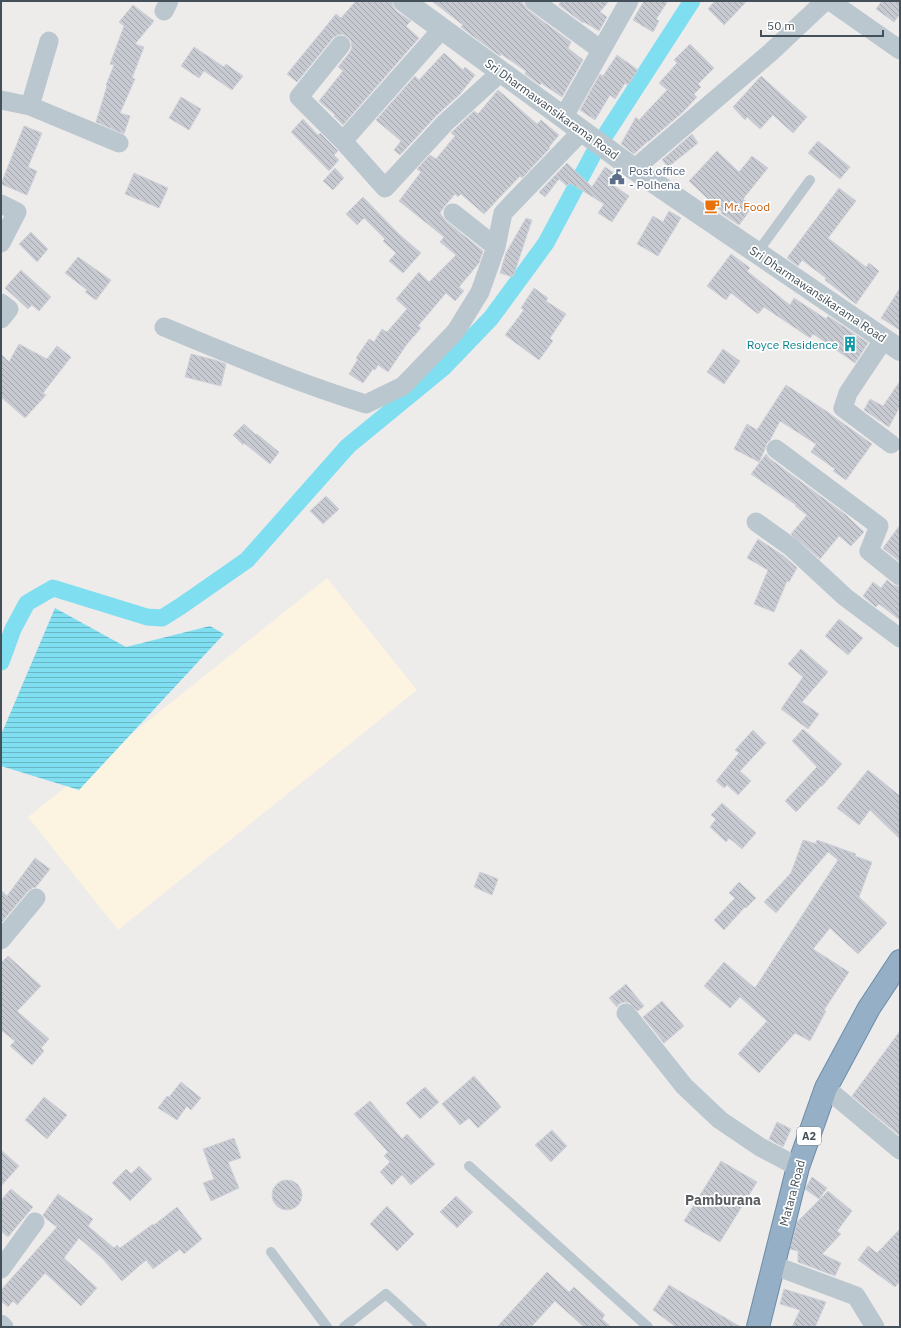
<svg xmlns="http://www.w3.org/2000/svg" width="901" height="1328" viewBox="0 0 901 1328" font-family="'IBM Plex Sans',sans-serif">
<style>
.commercial{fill:#fcf3e1}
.water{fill:url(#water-rules)}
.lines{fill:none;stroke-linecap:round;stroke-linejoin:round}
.canal{stroke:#7fdef0;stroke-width:17}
.building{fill:url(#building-back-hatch);stroke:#cfd2d8}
.trunk-casing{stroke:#6b8ca9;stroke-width:24}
.service{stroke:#bbc7cf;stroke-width:10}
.minor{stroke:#bbc7cf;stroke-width:19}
.tertiary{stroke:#bbc7cf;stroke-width:22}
.trunk{stroke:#94afc6;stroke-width:22}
.labels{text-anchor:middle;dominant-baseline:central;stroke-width:3.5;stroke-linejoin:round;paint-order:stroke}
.shield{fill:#fff;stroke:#7b848b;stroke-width:1}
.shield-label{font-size:11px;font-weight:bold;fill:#435059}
.street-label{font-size:12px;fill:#435059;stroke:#fff}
.service-label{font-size:12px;fill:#4e5e75;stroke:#fff;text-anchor:start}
.food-label{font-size:12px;fill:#c56008;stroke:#fff;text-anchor:start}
.culture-label{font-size:12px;fill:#0d838f;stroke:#fff;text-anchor:end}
.quarter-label{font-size:14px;font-weight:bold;fill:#585c60;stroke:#fff}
</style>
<defs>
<pattern id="water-rules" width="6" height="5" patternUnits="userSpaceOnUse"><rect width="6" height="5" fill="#7fdef0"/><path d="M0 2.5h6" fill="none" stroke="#6ab6c5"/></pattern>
<pattern id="building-back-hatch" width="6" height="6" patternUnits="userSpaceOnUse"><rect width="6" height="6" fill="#c7cad1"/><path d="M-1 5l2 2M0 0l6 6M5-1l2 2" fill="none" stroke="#a3a6ad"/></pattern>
</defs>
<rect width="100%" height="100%" fill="#eeebeb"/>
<path class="commercial" d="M 327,578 L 417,690 L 118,930 L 28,817 Z"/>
<path class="water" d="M 55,608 L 126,647 L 210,626 L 224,634 L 79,790 L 1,766 L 1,735 Z"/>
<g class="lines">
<path class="canal" d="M 606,134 L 692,1
M 1,662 L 13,629 L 27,603 L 53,588 L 147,617 L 162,618 L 181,606 L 247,560 L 348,446 L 443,368 L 491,318 L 546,243 L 596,149"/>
</g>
<path class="building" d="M 356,1 L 392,1 L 393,6 L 396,11 L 411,21 L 406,26 L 419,38 L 343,125 L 334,116 L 335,115 L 319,101 L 343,71 L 338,67 L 350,52 L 352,47 L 351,41 L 348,37 L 342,34 L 337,35 L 333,38 L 297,82 L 287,74 L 336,14 L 341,18 Z
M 432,1 L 521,1 L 528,10 L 571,42 L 568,48 L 583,60 L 562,97 L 541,83 L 540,85 L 525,74 L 526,71 L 501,54 L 500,56 L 470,34 L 461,27 L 463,25 Z
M 561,1 L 609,1 L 600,12 L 607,17 L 599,31 L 584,22 L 583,23 L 559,5 Z
M 644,1 L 668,1 L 656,19 L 659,21 L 653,32 L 633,20 Z
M 715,1 L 747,1 L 724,25 L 708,9 Z
M 882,1 L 900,1 L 900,14 L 894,22 L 876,9 Z
M 133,5 L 154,21 L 135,44 L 144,47 L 132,78 L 135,79 L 120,113 L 130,116 L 124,134 L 96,122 L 107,86 L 106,85 L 114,65 L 110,64 L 124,26 L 119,22 Z
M 690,44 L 714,68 L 698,84 L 701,87 L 694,94 L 697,97 L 683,112 L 648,142 L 648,141 L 634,154 L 621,144 L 636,117 L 639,120 L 667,90 L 659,83 L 677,63 L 674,60 Z
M 194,47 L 224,67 L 226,64 L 243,76 L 232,90 L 204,71 L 199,78 L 181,66 Z
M 444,53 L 463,70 L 465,67 L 475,75 L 460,94 L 437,115 L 400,155 L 394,150 L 401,141 L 376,120 L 415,76 L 419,80 Z
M 617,55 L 638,70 L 628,85 L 625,83 L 615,99 L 610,95 L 595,120 L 580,110 L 600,74 L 603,76 Z
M 761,76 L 807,117 L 793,133 L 773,115 L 760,129 L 747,117 L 745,120 L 733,107 Z
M 498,90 L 537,124 L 541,120 L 559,135 L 549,147 L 550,148 L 522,178 L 520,176 L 484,214 L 461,194 L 458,197 L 455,194 L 444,207 L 440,213 L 446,221 L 483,251 L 479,263 L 459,287 L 464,291 L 455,301 L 446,293 L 418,326 L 421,328 L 407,344 L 388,372 L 378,365 L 375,370 L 373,369 L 363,383 L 349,374 L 358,359 L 356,358 L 369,339 L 374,342 L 382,329 L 387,332 L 407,309 L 396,299 L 419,272 L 429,282 L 456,255 L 440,242 L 444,237 L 399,201 L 421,172 L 417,169 L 430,155 L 436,159 L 455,136 L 451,133 L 474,111 L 478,114 Z
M 181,97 L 201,109 L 189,130 L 169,118 Z
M 303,119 L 318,135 L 320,133 L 338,151 L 334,155 L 339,160 L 329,171 L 291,132 Z
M 24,126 L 42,133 L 28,167 L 37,171 L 27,195 L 1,184 Z
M 692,134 L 698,143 L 668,167 L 662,160 Z
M 818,141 L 850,167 L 840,179 L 808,153 Z
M 717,151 L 739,172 L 752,156 L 768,168 L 743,199 L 753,206 L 739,225 L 721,213 L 722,212 L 689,181 Z
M 567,163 L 592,187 L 605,167 L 619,176 L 613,185 L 629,196 L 612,222 L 598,213 L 604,204 L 570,183 L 567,186 L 559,179 L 545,197 L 539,192 Z
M 335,168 L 344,178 L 333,190 L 323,181 Z
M 134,173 L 168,188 L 159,208 L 125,194 Z
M 839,188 L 856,201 L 828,238 L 866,267 L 869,263 L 879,271 L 856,304 L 825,280 L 826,278 L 802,260 L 798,266 L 787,258 Z
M 363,197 L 399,234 L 421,253 L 403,273 L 389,261 L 396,253 L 383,241 L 385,239 L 364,218 L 357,225 L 346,214 Z
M 669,211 L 681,218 L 658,256 L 637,244 L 653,216 L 663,222 Z
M 526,218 L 532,220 L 513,277 L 500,273 L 506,253 Z
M 31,232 L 48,249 L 37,262 L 19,244 Z
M 731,254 L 750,268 L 747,271 L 790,305 L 794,298 L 826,319 L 828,316 L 868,343 L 855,363 L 813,334 L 810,338 L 764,307 L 758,314 L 731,293 L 726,300 L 707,286 Z
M 78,257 L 111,280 L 96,300 L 85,292 L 87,290 L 65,273 Z
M 21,270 L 51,297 L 39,311 L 32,305 L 28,309 L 5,288 Z
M 534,288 L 548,298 L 546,301 L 566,314 L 550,338 L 553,341 L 539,360 L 505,335 L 524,310 L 521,308 Z
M 900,288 L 900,330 L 881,318 Z
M 19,344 L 47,359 L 57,346 L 71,357 L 43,393 L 46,395 L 25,418 L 1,397 L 1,354 L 9,362 Z
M 723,349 L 740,361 L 724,384 L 707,372 Z
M 191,354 L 215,360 L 226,364 L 221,386 L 185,377 Z
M 900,381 L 900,406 L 889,427 L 864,410 L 870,399 L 883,406 Z
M 786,385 L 826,411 L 872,444 L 846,480 L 833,471 L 835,469 L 811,452 L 816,444 L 780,421 L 770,440 L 767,443 L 765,449 L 759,462 L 734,449 L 747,424 L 757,430 Z
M 244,424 L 256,435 L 257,434 L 279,452 L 270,464 L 244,443 L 243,445 L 233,435 Z
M 766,454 L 769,458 L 846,515 L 864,532 L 851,546 L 839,536 L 820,559 L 791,534 L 807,515 L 795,506 L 796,505 L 751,474 Z
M 326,496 L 339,509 L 323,524 L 310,511 Z
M 900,525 L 900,562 L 883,548 Z
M 758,539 L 784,556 L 797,568 L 789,582 L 787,581 L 774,612 L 754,604 L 768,570 L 747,558 Z
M 887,580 L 893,585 L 900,587 L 900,620 L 879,604 L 876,607 L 863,596 L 873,582 L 881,588 Z
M 839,619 L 863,638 L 848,655 L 825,636 Z
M 801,649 L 828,672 L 802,702 L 819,714 L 808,729 L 781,709 L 803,677 L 788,664 Z
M 803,729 L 842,764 L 822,786 L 821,786 L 796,812 L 785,801 L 817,767 L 792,741 Z
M 753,730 L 766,743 L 740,771 L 751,781 L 738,795 L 727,785 L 724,788 L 716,781 L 739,753 L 735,750 Z
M 868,770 L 900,796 L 900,839 L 870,810 L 859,825 L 837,808 Z
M 722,803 L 756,833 L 742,849 L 729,838 L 726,842 L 710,827 L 716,819 L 711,815 Z
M 803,840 L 817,844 L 816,842 L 817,840 L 856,854 L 855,856 L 872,862 L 859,897 L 887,923 L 858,954 L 830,928 L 813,949 L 849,972 L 824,1010 L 826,1011 L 810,1041 L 795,1033 L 759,1073 L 738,1054 L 767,1021 L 740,997 L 730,1008 L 704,986 L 724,962 L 755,988 L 838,860 L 828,852 L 776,913 L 764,902 L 791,873 Z
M 35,858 L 50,869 L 36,887 L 32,888 L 28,891 L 1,923 L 1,890 L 7,896 Z
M 480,872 L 498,879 L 492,895 L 474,887 Z
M 739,882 L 756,898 L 746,908 L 745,907 L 724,930 L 714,920 L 735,898 L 729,893 Z
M 8,956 L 41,986 L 17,1011 L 49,1039 L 41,1048 L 44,1051 L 32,1065 L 10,1046 L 15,1041 L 1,1030 L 1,963 Z
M 626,984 L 644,1006 L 638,1011 L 630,1003 L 624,1002 L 619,1004 L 617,1007 L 609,998 Z
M 662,1001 L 684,1026 L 664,1043 L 643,1017 Z
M 900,1031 L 900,1136 L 852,1096 Z
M 474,1076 L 501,1107 L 478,1128 L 469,1118 L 460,1125 L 442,1104 Z
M 181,1082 L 201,1098 L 191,1110 L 187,1106 L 177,1120 L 158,1108 L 167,1096 L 169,1097 Z
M 425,1087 L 439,1102 L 420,1119 L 406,1103 Z
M 44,1097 L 67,1115 L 47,1139 L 25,1120 Z
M 370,1101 L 402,1139 L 407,1134 L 435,1164 L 411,1185 L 402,1175 L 392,1185 L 380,1172 L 390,1162 L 384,1156 L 388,1152 L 354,1114 Z
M 777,1122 L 791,1129 L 783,1147 L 769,1139 Z
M 552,1130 L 567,1146 L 551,1162 L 535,1145 Z
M 234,1138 L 241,1158 L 228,1162 L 239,1188 L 211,1201 L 203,1183 L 214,1179 L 203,1149 Z
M 1,1150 L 19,1166 L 1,1186 Z
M 721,1161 L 757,1182 L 720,1242 L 684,1221 Z
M 139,1166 L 152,1179 L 130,1201 L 112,1183 L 126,1169 L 131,1174 Z
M 812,1177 L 827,1188 L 819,1199 L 805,1189 Z
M272 1195a15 15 0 1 1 30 0a15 15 0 1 1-30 0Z
M 11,1189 L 33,1207 L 8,1237 L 1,1231 L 1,1200 Z
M 828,1191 L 852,1211 L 837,1231 L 841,1234 L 822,1254 L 841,1263 L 835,1276 L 798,1262 L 798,1251 L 790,1249 L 797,1222 Z
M 58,1194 L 93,1219 L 88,1226 L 114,1248 L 117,1245 L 120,1248 L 153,1224 L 154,1225 L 177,1207 L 202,1239 L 184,1254 L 180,1249 L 153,1269 L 146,1260 L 122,1281 L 102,1258 L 79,1238 L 64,1258 L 97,1288 L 81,1306 L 45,1273 L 17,1305 L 13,1301 L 8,1307 L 1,1301 L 1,1290 L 57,1227 L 45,1218 L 43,1215 Z
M 456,1196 L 473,1212 L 457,1228 L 440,1212 Z
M 387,1206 L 414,1234 L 397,1251 L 370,1224 Z
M 900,1229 L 900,1281 L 895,1287 L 858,1260 L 868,1246 L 877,1253 Z
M 547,1272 L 569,1292 L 574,1287 L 605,1315 L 602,1319 L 611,1327 L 584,1327 L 555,1301 L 531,1327 L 497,1327 Z
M 669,1285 L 741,1327 L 676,1327 L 653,1310 Z
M 784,1289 L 826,1302 L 815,1327 L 792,1327 L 800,1310 L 780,1304 Z"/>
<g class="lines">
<g class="trunk-casing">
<path id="trunk" d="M 758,1327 L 798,1167 L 826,1088 L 869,1008 L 900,961"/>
</g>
<path class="service" d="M 757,253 L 810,180
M 469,1166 L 648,1327
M 271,1252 L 327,1327
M 344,1327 L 386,1294 L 422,1327"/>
<path class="minor" d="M 534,1 L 601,50
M 830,1 L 900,50
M 164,11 L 169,1
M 341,45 L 299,97 L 343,141 L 385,188 L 445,123 L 501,72
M 1,100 L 30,106 L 119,143
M 30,106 L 49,41
M 563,118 L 629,1
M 343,141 L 442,29
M 634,169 L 771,52 L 825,1
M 1,204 L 17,212 L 1,243
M 453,213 L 496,247
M 1,303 L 9,309 L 1,319
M 164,327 C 230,354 297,383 366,404 L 403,386 L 456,331 L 480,292 L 496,247 L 503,213 L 582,131
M 884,339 L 848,393 L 843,408 L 891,444
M 776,449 L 879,526 L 869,551 L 900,576
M 756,522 L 791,547 L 845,597 L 900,638
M 1,940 L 36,898
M 626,1013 L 684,1086 L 720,1120 L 760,1147 L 798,1167
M 826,1088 L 900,1150
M 773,1265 L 856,1296 L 875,1327
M 1,1269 L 35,1222
M 1,1324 L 4,1327"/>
<path class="tertiary" d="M 404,1 L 634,169 L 900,350"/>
<use href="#trunk" class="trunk"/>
</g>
<defs>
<g id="civic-bare" transform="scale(1.2)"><path d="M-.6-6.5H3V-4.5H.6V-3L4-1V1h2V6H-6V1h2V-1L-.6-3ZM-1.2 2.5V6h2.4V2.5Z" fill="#5c6f8a" stroke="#fff" stroke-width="2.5" paint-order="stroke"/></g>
<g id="cafe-bare" transform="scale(1.2)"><path d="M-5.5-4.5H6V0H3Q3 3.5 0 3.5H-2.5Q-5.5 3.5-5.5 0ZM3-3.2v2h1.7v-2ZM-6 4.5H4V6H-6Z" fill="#e8710a" stroke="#fff" stroke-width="2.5" paint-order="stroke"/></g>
<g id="building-bare" transform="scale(1.2)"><path d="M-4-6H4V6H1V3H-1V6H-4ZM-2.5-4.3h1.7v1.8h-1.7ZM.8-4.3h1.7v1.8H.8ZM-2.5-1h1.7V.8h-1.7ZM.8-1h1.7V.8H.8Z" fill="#0f9aa8" stroke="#fff" stroke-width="2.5" paint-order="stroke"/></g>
</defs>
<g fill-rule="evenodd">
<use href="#civic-bare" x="617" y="177"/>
<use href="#cafe-bare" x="712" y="206"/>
<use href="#building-bare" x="850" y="344"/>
</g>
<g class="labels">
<rect class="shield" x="797" y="1127" width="24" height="18" rx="3"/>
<g class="shield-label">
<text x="809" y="1136">A2</text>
</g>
<g class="street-label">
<text transform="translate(552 109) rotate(36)">Sri Dharmawansikarama Road</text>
<text transform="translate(818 294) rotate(34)">Sri Dharmawansikarama Road</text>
<text transform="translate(792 1193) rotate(-75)">Matara Road</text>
</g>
<g class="service-label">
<text x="629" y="170">Post office<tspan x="629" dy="14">- Polhena</tspan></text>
</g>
<g class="food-label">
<text x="724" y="206">Mr. Food</text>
</g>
<g class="culture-label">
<text x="838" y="344">Royce Residence</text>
</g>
<g class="quarter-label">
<text x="723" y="1200">Pamburana</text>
</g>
</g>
<rect width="901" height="1328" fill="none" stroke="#435059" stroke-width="4"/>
<path d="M761 30v6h122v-6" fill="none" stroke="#435059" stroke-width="2"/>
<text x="767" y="30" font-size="12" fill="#435059" stroke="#ffffff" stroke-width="3" paint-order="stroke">50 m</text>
</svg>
